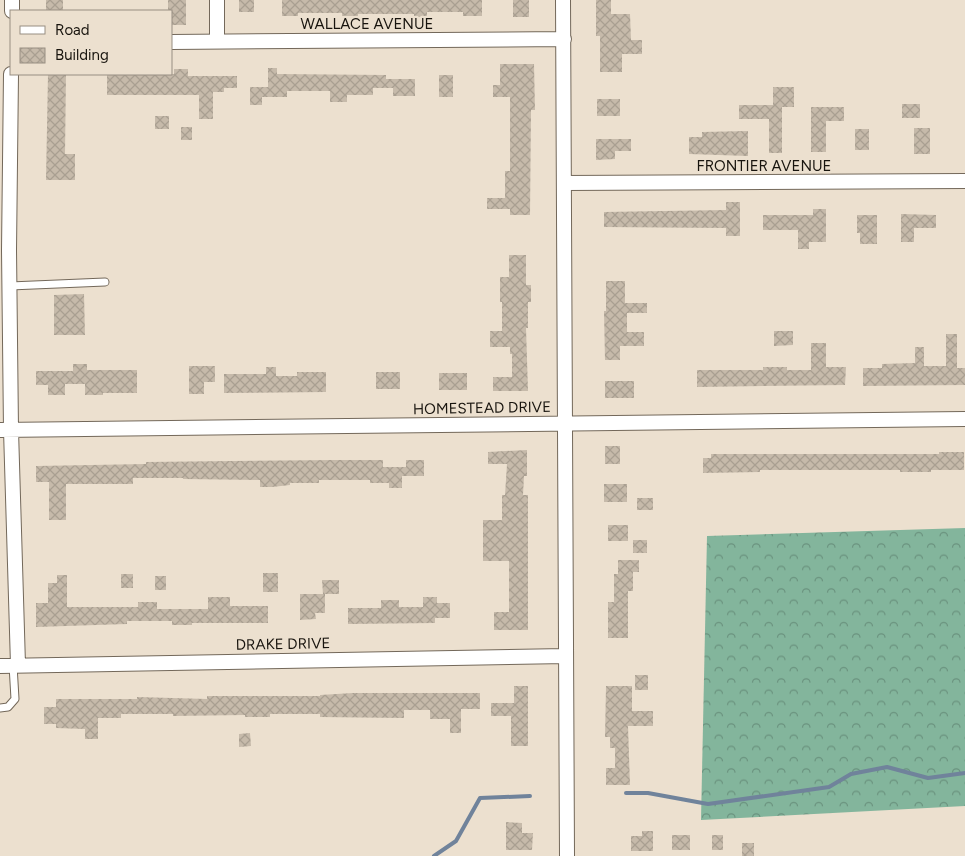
<svg xmlns="http://www.w3.org/2000/svg" width="965" height="856" viewBox="0 0 965 856" font-family="Figtree,sans-serif">
<style>
.forest{fill:url(#forest-crowns)}
.lines{fill:none;stroke-linecap:round;stroke-linejoin:round}
.stream{stroke:#70839b;stroke-width:4}
.building{fill:url(#building-cross-hatch)}
.service-casing{stroke:#73685a;stroke-width:9}
.minor-casing{stroke:#73685a;stroke-width:16}
.service{stroke:#fff;stroke-width:7}
.minor{stroke:#fff;stroke-width:14}
.labels{text-anchor:middle;dominant-baseline:central;stroke-width:4.5;stroke-linejoin:round;paint-order:stroke}
.street-label{font-size:15px;fill:#18140e;stroke:#ece0cf}
</style>
<defs>
<pattern id="forest-crowns" width="20" height="18" patternUnits="userSpaceOnUse" patternTransform="scale(1.25)"><rect width="20" height="18" fill="#83b59c"/><path d="M2 6a3 3 0 1 1 6 0M12 15a3 3 0 1 1 6 0" fill="none" stroke="#6a927e"/></pattern>
<pattern id="building-cross-hatch" width="8" height="8" patternUnits="userSpaceOnUse" patternTransform="scale(1.25)"><rect width="8" height="8" fill="#c6baaa"/><path d="M0 0l8 8M0 8l8-8" fill="none" stroke="#a99f91"/></pattern>
</defs>
<rect width="100%" height="100%" fill="#ece0cf"/>
<path class="forest" d="M 965,528 L 965,806 L 701,820 L 707,536 Z"/>
<g class="lines">
<path class="stream" d="M 626,793 L 648,793 L 708,804 L 829,787 L 851,774 L 887,767 L 928,778 L 965,773
M 434,856 L 456,841 L 480,798 L 530,796"/>
</g>
<path class="building" d="M 46,0 L 63,0 L 63,11 L 46,11 Z
M 168,0 L 186,0 L 186,25 L 171,25 L 171,11 L 168,11 Z
M 239,0 L 254,0 L 254,12 L 239,12 Z
M 282,0 L 482,0 L 482,16 L 463,16 L 463,12 L 427,12 L 427,17 L 414,17 L 414,14 L 358,14 L 358,16 L 342,16 L 342,13 L 298,13 L 298,16 L 282,16 Z
M 513,0 L 529,0 L 529,17 L 513,17 Z
M 596,0 L 611,0 L 611,14 L 630,14 L 631,40 L 642,40 L 642,54 L 622,54 L 622,72 L 600,72 L 600,36 L 596,36 Z
M 500,64 L 534,64 L 535,110 L 531,110 L 530,215 L 510,215 L 510,209 L 487,209 L 487,198 L 505,198 L 505,171 L 510,171 L 510,97 L 493,97 L 493,85 L 500,85 Z
M 268,68 L 277,68 L 277,74 L 386,75 L 386,79 L 415,79 L 415,96 L 393,96 L 393,88 L 373,88 L 373,95 L 347,95 L 347,102 L 330,102 L 330,91 L 287,91 L 287,97 L 262,97 L 262,105 L 250,105 L 250,87 L 268,87 Z
M 174,69 L 188,69 L 188,76 L 237,76 L 237,88 L 224,88 L 224,92 L 213,92 L 213,119 L 199,119 L 199,95 L 107,95 L 107,74 L 174,74 Z
M 48,74 L 66,74 L 65,154 L 75,154 L 75,180 L 46,180 Z
M 439,75 L 453,75 L 453,97 L 439,97 Z
M 773,87 L 794,87 L 794,107 L 782,107 L 782,153 L 769,153 L 769,119 L 739,119 L 739,105 L 773,105 Z
M 597,99 L 620,99 L 620,116 L 597,116 Z
M 902,104 L 920,104 L 920,118 L 902,118 Z
M 811,107 L 844,107 L 844,121 L 826,121 L 826,152 L 811,152 Z
M 155,116 L 169,116 L 169,129 L 155,129 Z
M 181,127 L 192,127 L 192,140 L 181,140 Z
M 914,128 L 930,128 L 930,154 L 914,154 Z
M 855,129 L 869,129 L 869,150 L 855,150 Z
M 748,131 L 748,156 L 689,154 L 689,137 L 702,137 L 702,132 Z
M 596,139 L 631,139 L 631,151 L 615,151 L 615,159 L 596,160 Z
M 726,202 L 740,202 L 740,236 L 726,236 L 726,228 L 604,227 L 604,212 L 726,210 Z
M 813,209 L 826,209 L 826,242 L 809,242 L 809,249 L 798,249 L 798,230 L 763,230 L 763,215 L 813,215 Z
M 901,214 L 936,215 L 936,228 L 914,228 L 914,242 L 901,242 Z
M 857,215 L 877,215 L 877,244 L 860,244 L 860,233 L 857,233 Z
M 509,255 L 526,255 L 526,285 L 531,285 L 531,302 L 528,302 L 528,328 L 526,328 L 528,391 L 493,391 L 493,377 L 512,377 L 512,354 L 510,354 L 510,347 L 490,347 L 490,331 L 502,331 L 502,302 L 500,302 L 500,277 L 509,277 Z
M 606,281 L 625,281 L 625,303 L 647,303 L 647,313 L 627,313 L 627,332 L 644,332 L 644,346 L 620,346 L 620,360 L 605,360 L 604,311 L 606,311 Z
M 84,294 L 85,335 L 54,335 L 54,295 Z
M 774,331 L 793,331 L 793,345 L 774,346 Z
M 946,334 L 957,334 L 957,368 L 965,368 L 965,385 L 863,386 L 863,368 L 882,368 L 882,364 L 915,363 L 915,347 L 924,347 L 924,366 L 946,366 Z
M 811,343 L 826,343 L 826,367 L 846,367 L 845,385 L 697,387 L 697,370 L 763,370 L 763,367 L 787,367 L 787,370 L 811,370 Z
M 73,364 L 87,364 L 87,370 L 137,370 L 137,393 L 103,393 L 103,395 L 85,395 L 85,384 L 65,384 L 65,395 L 48,395 L 48,385 L 36,385 L 36,371 L 73,371 Z
M 189,366 L 215,366 L 215,382 L 204,382 L 204,394 L 189,394 Z
M 266,367 L 276,367 L 276,376 L 297,376 L 297,372 L 326,372 L 326,392 L 224,393 L 224,374 L 266,374 Z
M 376,372 L 400,372 L 400,389 L 376,389 Z
M 439,373 L 467,373 L 467,390 L 439,390 Z
M 605,381 L 634,381 L 634,398 L 605,398 Z
M 605,446 L 620,446 L 620,464 L 605,464 Z
M 527,450 L 527,476 L 524,476 L 523,495 L 528,495 L 528,630 L 494,630 L 494,612 L 509,612 L 509,561 L 483,561 L 483,520 L 502,520 L 502,495 L 505,495 L 507,464 L 488,464 L 488,452 Z
M 939,452 L 964,452 L 964,470 L 931,470 L 931,472 L 900,472 L 900,470 L 760,470 L 760,472 L 703,473 L 703,458 L 711,458 L 711,454 L 939,454 Z
M 334,460 L 383,460 L 383,467 L 406,467 L 406,460 L 424,460 L 424,476 L 402,476 L 402,488 L 389,488 L 389,483 L 370,483 L 370,480 L 319,480 L 319,483 L 290,483 L 290,485 L 272,487 L 260,487 L 260,480 L 183,479 L 183,478 L 133,478 L 133,484 L 66,484 L 66,520 L 49,520 L 49,482 L 36,482 L 36,466 L 146,464 L 146,462 Z
M 604,484 L 627,484 L 627,502 L 604,502 Z
M 637,498 L 653,498 L 653,510 L 637,510 Z
M 608,525 L 628,525 L 628,541 L 608,541 Z
M 633,540 L 647,540 L 647,553 L 633,553 Z
M 618,560 L 639,560 L 639,572 L 633,572 L 633,591 L 628,591 L 628,638 L 608,638 L 608,602 L 614,602 L 614,574 L 618,574 Z
M 263,573 L 278,573 L 278,592 L 263,592 Z
M 121,574 L 133,574 L 133,588 L 121,588 Z
M 57,575 L 67,575 L 67,607 L 138,607 L 138,602 L 157,602 L 157,609 L 208,609 L 208,597 L 230,597 L 230,606 L 268,606 L 268,623 L 192,623 L 192,625 L 172,625 L 172,621 L 127,621 L 127,624 L 36,627 L 36,603 L 48,603 L 48,583 L 57,583 Z
M 155,576 L 166,576 L 166,590 L 155,590 Z
M 322,580 L 339,580 L 339,594 L 325,594 L 325,613 L 315,613 L 316,619 L 300,620 L 300,594 L 323,594 Z
M 423,597 L 437,597 L 437,603 L 450,603 L 450,618 L 435,618 L 435,623 L 348,624 L 348,608 L 381,608 L 381,600 L 399,600 L 399,607 L 423,607 Z
M 635,675 L 648,675 L 648,690 L 635,690 Z
M 514,686 L 528,686 L 528,746 L 511,746 L 511,716 L 491,716 L 491,703 L 514,703 Z
M 606,686 L 632,686 L 632,711 L 653,711 L 653,726 L 628,726 L 630,785 L 606,785 L 606,768 L 615,768 L 615,748 L 610,748 L 610,737 L 605,737 Z
M 353,693 L 480,693 L 480,709 L 461,709 L 461,733 L 450,733 L 450,719 L 430,719 L 430,710 L 404,710 L 404,718 L 320,717 L 320,714 L 270,714 L 270,717 L 245,717 L 245,715 L 173,716 L 173,714 L 121,714 L 121,718 L 98,718 L 98,739 L 85,739 L 85,729 L 56,728 L 56,724 L 44,724 L 44,707 L 56,707 L 56,699 L 137,699 L 137,697 L 207,699 L 207,696 L 320,696 L 320,695 Z
M 250,733 L 251,746 L 239,747 L 239,734 Z
M 506,822 L 522,823 L 522,833 L 533,833 L 532,850 L 506,850 Z
M 642,831 L 653,831 L 653,851 L 631,851 L 631,836 L 642,836 Z
M 672,835 L 690,835 L 690,850 L 672,850 Z
M 712,835 L 723,835 L 723,850 L 712,850 Z
M 742,843 L 754,843 L 754,856 L 742,856 Z"/>
<g class="lines">
<g class="service-casing">
<path id="service" d="M 10,286 L 105,282
M 0,708 L 8,707 L 15,699 L 13,665"/>
</g>
<g class="minor-casing">
<path id="minor" d="M 12,0 L 12,11
M 563,0 L 567,856
M 217,41 L 217,0
M 171,42 L 564,39
M 11,74 L 9,250 L 11,430 L 18,665
M 564,183 L 965,181
M 0,430 L 965,419
M 0,666 L 566,656"/>
</g>
<use href="#service" class="service"/>
<use href="#minor" class="minor"/>
</g>
<g class="labels">
<g class="street-label">
<text x="367" y="24">WALLACE AVENUE</text>
<text x="764" y="166">FRONTIER AVENUE</text>
<text transform="translate(482 408) rotate(-1)">HOMESTEAD DRIVE</text>
<text transform="translate(283 644) rotate(-1)">DRAKE DRIVE</text>
</g>
</g>
<rect x="10" y="10" width="162" height="65" fill="#ece0cf" stroke="#978e82"/>
<rect x="20" y="26" width="25" height="8" fill="#ffffff" stroke="#978e82"/>
<text x="55" y="35" font-size="15" fill="#18140e">Road</text>
<rect x="20" y="48" width="25" height="15" fill="url(#building-cross-hatch)" stroke="#978e82"/>
<text x="55" y="60" font-size="15" fill="#18140e">Building</text>
</svg>
